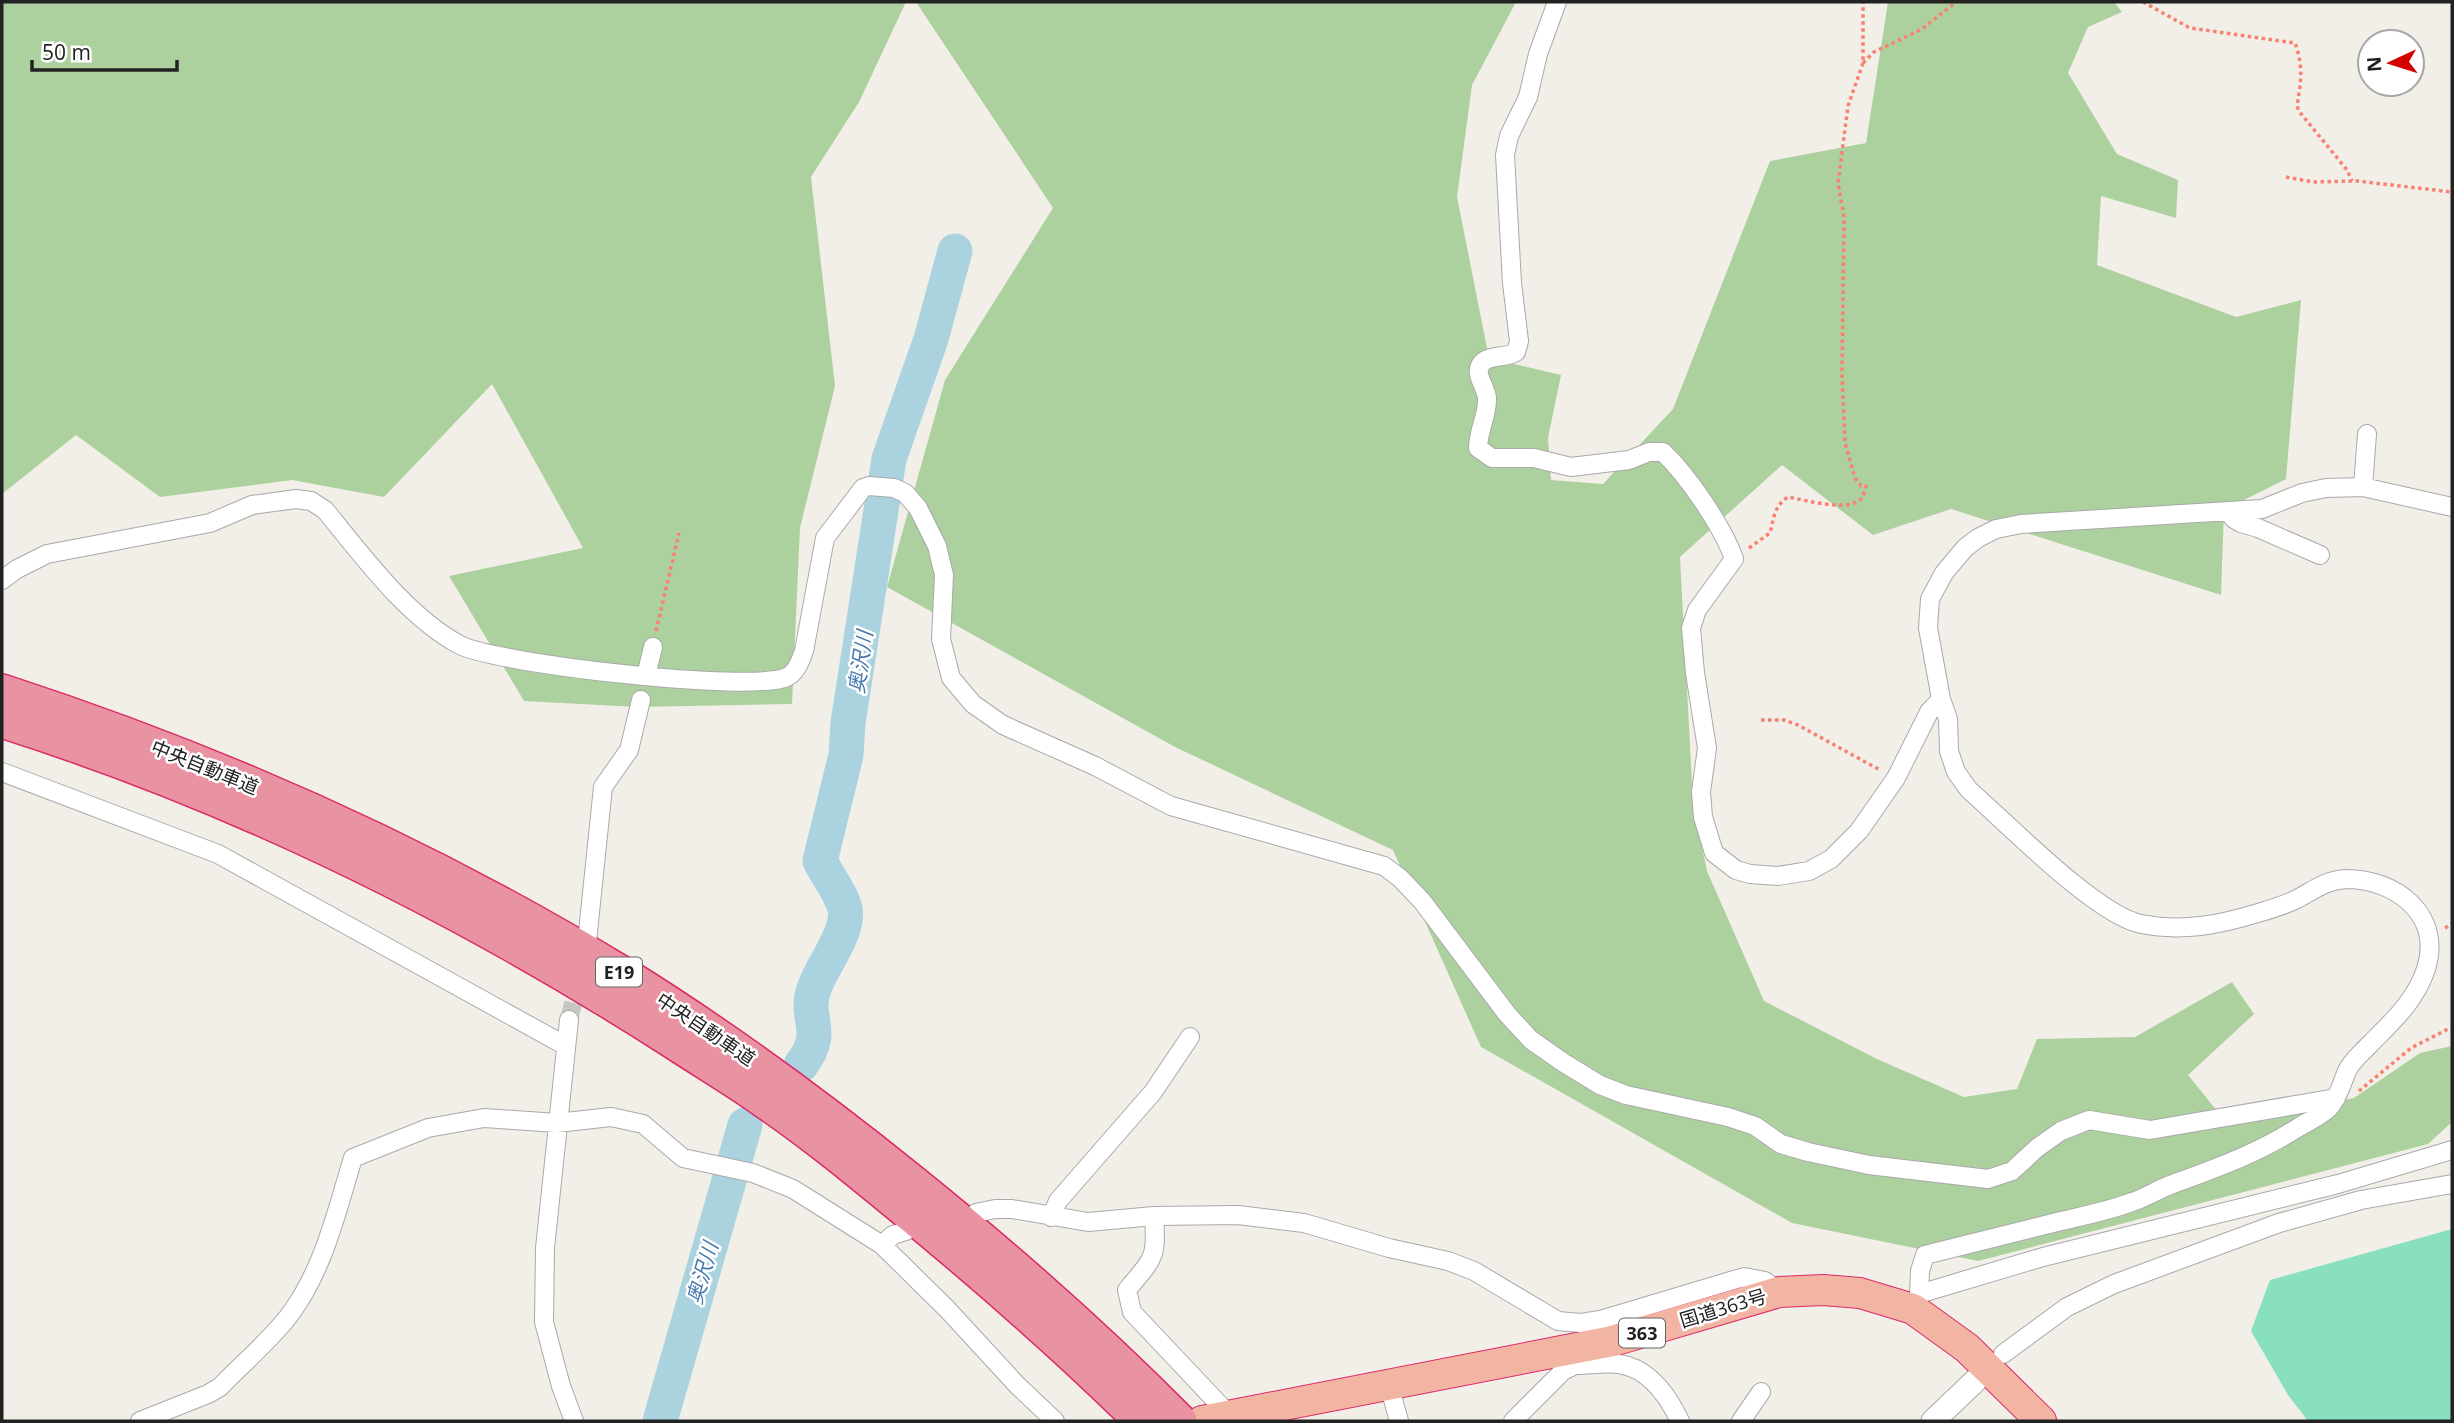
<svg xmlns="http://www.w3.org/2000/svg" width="2454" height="1423" viewBox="0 0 2454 1423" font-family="'Open Sans','Noto Sans JP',sans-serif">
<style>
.forest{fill:#add19e}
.pitch{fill:#88e0be}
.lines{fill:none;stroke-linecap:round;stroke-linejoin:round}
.river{stroke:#aad3df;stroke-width:35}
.minor-tunnel{stroke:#c8c6c1;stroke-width:18;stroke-dasharray:18 9;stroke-linecap:butt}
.minor-casing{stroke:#a9a9a9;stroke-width:20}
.tertiary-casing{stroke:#a9a9a9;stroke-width:25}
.trunk-casing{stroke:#dc2a67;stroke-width:32}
.motorway-casing{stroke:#dc2a67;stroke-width:36}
.path{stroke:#fa8072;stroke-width:3.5;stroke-dasharray:3.5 3.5;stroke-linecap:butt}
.minor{stroke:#fff;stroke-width:18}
.tertiary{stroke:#fff;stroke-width:23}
.trunk{stroke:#f2b4a3;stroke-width:30}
.motorway{stroke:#e892a2;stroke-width:33}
.labels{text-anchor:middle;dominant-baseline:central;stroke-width:5;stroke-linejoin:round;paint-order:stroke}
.shield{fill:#fff;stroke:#646464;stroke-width:2}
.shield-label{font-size:18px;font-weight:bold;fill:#222}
.street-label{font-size:19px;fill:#222;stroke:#fff}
.water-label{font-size:21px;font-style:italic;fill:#4a7aab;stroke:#fff}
</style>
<rect width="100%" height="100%" fill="#f2efe9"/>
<path class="forest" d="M 2,2 L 906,2 L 859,102 L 811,177 L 835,386 L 800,528 L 792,704 L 638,707 L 524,701 L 449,576 L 583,548 L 492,384 L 384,497 L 292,480 L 160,497 L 76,435 L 2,494 Z
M 916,2 L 1516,2 L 1472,85 L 1457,197 L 1489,358 L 1561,375 L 1548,438 L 1551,480 L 1603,484 L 1673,409 L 1770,161 L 1866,143 L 1888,2 L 2114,2 L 2122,12 L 2088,27 L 2068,73 L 2117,154 L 2178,180 L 2176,218 L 2101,196 L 2097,265 L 2236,317 L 2301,300 L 2286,479 L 2224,510 L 2221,595 L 1951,509 L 1873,535 L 1782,465 L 1680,557 L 1693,802 L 1707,871 L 1764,1001 L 1877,1059 L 1964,1097 L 2017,1089 L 2037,1039 L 2135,1037 L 2232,982 L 2254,1014 L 2188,1075 L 2226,1122 L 2354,1098 L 2420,1053 L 2452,1046 L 2452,1122 L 2428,1144 L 1978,1261 L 1792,1223 L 1481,1047 L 1393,850 L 1175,747 L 887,587 L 945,380 L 1053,208 Z"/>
<path class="pitch" d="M 2452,1229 L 2452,1421 L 2308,1421 L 2288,1395 L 2251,1331 L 2270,1280 Z"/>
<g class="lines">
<path class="river" d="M 801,1065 C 828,1030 803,1020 814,989 C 821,967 850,932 845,909 C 842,895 827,875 820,861 L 846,755 L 848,723 L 889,459 L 931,339 L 955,251
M 660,1421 L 745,1125"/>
<path class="minor-tunnel" d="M 569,1020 L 579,979"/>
<g class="minor-casing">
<path id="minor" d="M 1557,2 L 1538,54 L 1528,97 L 1509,136 L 1505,155 L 1512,283 L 1519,341 L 1516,352 C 1506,358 1492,355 1484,361 C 1471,371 1486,386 1487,398 C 1488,414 1478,431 1478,448 L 1492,458 L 1534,458 L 1571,467 L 1629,460 L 1649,452 L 1663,452 C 1688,476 1723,527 1734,559 L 1697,610 L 1691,628 L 1695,673 L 1707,748 L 1701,792 L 1703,817 L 1714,853 L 1736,870 L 1750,874 L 1778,876 L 1809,871 L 1831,859 L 1859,831 L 1896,778 L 1929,712 L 1941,699
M 2363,487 L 2367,434
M 2228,512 L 2234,519 L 2241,523 L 2258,528 L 2320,555
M 2,580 L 17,569 L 47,554 L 210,523 L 252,505 L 296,499 L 311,501 L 325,510 C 362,555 407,617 460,645 C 497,664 753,693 787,677 C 797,672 800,661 804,651 L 825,538 L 863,488 L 869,486 L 894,488 L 905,493 L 918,508 L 937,546 L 944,575 L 941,639 L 951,678 L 973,704 L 1003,725 L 1095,766 L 1171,806 L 1384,866 L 1400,878 L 1422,901 L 1507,1014 L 1531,1040 L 1564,1063 L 1600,1085 L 1626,1095 L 1728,1117 L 1755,1126 L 1781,1144 L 1808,1152 L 1869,1165 L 1988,1179 L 2012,1171 L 2037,1148 L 2061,1131 L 2089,1120 L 2150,1130 L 2336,1098
M 646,676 L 653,647
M 2,772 L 218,854 L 566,1046
M 586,951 L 603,787 L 629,750 L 641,700
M 569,1020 L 545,1248 L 544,1322 L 561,1386 L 574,1421
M 976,1213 L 995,1209 L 1012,1209 L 1088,1222 L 1154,1216 L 1238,1215 L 1304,1223 L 1389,1248 L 1448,1261 L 1474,1271 L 1558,1321 L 1581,1323 L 1600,1320 L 1744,1277 L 1765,1281 L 1779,1292
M 1154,1216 C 1157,1259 1154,1257 1127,1290 L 1132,1312 L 1233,1419
M 1051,1217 L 1058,1201 L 1153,1092 L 1190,1037
M 882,1245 L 893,1235 L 906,1231
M 1919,1294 L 1920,1271 L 1925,1255 C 1969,1244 2013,1233 2057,1222 C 2082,1216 2108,1211 2132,1202 C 2145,1198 2157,1190 2170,1185 C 2216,1168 2257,1154 2299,1127 C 2309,1121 2321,1116 2329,1108 C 2338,1098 2342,1083 2347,1071 C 2352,1060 2362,1053 2370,1044 C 2393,1021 2416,1000 2426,969 C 2443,915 2396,879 2346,879 C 2326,880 2314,890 2297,899 C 2285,905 2271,909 2258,913 C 2219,925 2182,932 2141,924 C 2096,915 2007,823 1969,790 L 1956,772 L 1949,751 L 1948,719 L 1941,699 L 1928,628 L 1930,599 L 1944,573 L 1965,548 L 1978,538 L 1996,529 L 2021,524 L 2262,509 L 2302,493 L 2326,488 L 2363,487 L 2452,507
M 1915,1305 L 1919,1294 L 2043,1257 L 2338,1184 L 2452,1150
M 2003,1354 L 2067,1307 L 2114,1284 L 2279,1223 L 2361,1200 L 2452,1184
M 1575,1365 C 1589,1365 1605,1362 1619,1364 C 1649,1368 1668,1396 1680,1421
M 1389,1385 L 1399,1421
M 140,1421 L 208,1394 L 220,1387 C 241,1365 274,1337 291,1313 C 324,1268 337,1210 353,1158 L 428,1128 L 484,1118 L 557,1123 L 611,1117 L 643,1124 L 683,1158 L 753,1173 L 793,1189 L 882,1245 L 947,1309 L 1017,1385 L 1055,1421
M 1513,1421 L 1563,1371 L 1575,1365 L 1574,1355
M 1741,1421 L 1761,1392"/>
</g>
<g class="tertiary-casing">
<path id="tertiary" d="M 1933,1421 L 1975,1381"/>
</g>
<g class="trunk-casing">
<path id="trunk" d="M 1202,1421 L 1613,1341 L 1779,1292 L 1823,1290 L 1860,1293 L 1913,1309 L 1967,1348 L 2041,1421"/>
</g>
<g class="motorway-casing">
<path id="motorway" d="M 2,691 C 217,761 428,855 622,973 C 724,1036 820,1107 913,1182 C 1006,1257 1096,1336 1180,1421
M 2,721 C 242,797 467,909 678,1045 C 707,1064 736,1081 764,1101 C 818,1138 868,1180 919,1222 C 995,1285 1070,1351 1141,1421"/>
</g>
<path class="path" d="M 2143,2 L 2190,28 L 2295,43 C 2300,55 2302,73 2300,86 C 2299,95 2297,100 2298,110 L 2347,170 L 2352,181
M 1863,63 L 1874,52 L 1922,29 L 1956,2
M 2286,177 L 2313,182 L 2357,181 L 2452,192
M 1749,548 L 1770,533 C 1774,518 1774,506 1788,497 C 1805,500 1850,513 1862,498 C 1864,494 1865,490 1866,486 L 1861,486 L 1855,478 L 1845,443 L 1842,374 L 1844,217 L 1838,183 L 1848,106 L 1863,63 L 1863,2
M 656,631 L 679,533
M 1761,720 L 1784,720 L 1798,725 L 1880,770
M 2445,928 L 2452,924
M 2359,1091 L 2411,1048 L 2452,1027"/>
<use href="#minor" class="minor"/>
<use href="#tertiary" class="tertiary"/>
<use href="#trunk" class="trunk"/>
<use href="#motorway" class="motorway"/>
</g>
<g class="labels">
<g class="shield">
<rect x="596" y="957.5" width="46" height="29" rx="5"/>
<rect x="1619" y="1318.5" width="46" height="29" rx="5"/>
</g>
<g class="shield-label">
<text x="619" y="972">E19</text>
<text x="1642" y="1333">363</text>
</g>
<g class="street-label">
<text transform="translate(205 767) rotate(22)">中央自動車道</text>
<text transform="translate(706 1029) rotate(34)">中央自動車道</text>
<text transform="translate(1723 1308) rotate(-17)">国道363号</text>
</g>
<g class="water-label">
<text transform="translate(860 662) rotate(-82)">奥沢川</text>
<text transform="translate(702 1273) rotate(-74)">奥沢川</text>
</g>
</g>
<rect width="2454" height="1423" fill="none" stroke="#222222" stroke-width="7"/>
<g transform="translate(2391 63) rotate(266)"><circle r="33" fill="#ffffff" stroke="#a7a7a7" stroke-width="2"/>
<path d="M0-5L12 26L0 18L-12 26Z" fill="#d40000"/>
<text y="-10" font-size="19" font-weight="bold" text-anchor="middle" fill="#222222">N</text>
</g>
<path d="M32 60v10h145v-10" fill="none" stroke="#222222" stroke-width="3.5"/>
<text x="42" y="60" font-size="21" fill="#222222" stroke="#ffffff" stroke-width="5" paint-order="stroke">50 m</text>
</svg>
